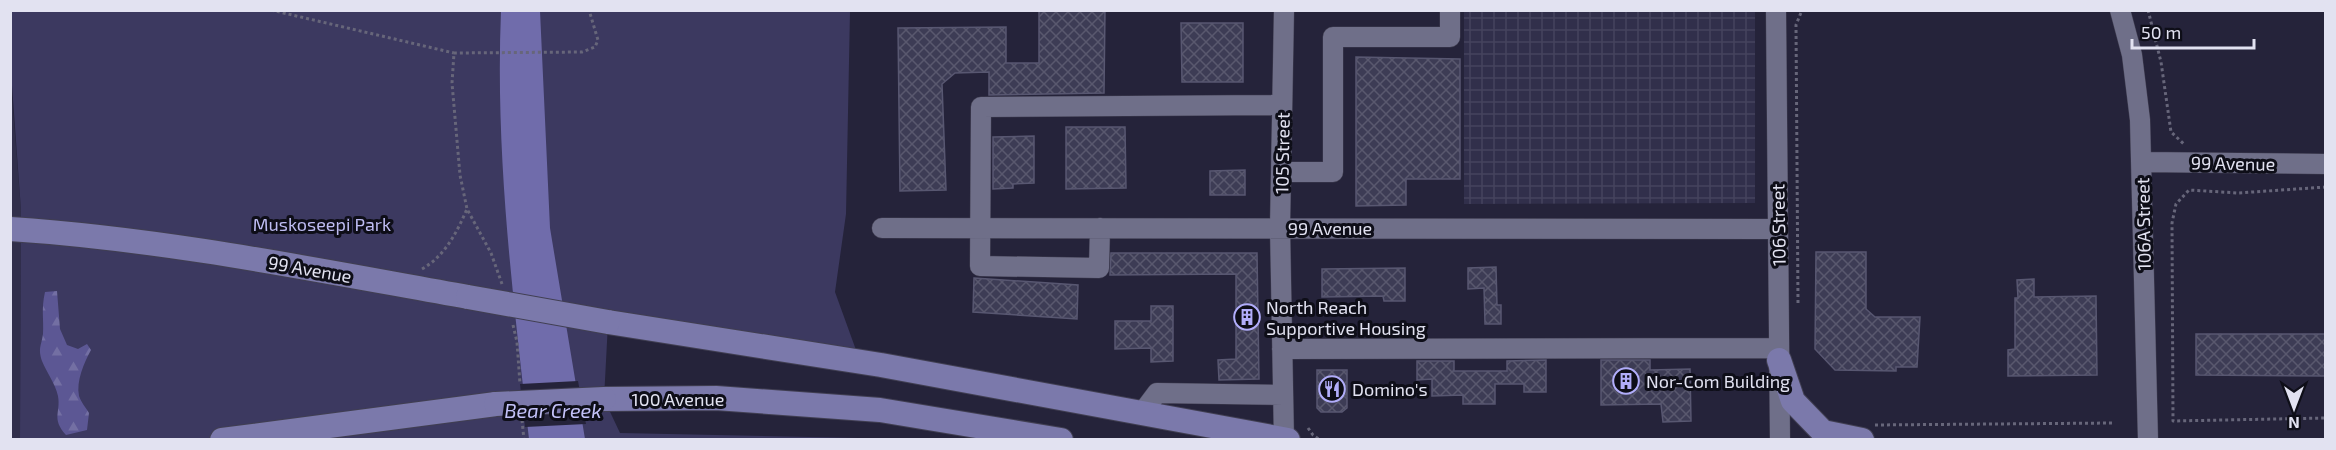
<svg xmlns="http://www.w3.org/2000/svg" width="2336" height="450" viewBox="0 0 2336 450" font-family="'Exo 2',sans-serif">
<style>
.built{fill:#312f4b}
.industrial{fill:url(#industrial-grid)}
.green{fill:#3c3960}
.forest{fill:url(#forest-firs)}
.water{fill:#706cab}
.pier{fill:#25233a}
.building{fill:url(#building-cross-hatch);stroke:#585771;stroke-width:1.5}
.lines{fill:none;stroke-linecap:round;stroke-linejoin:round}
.minor-casing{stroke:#413f52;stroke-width:21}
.major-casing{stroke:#413f52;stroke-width:26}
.path{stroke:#67667a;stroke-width:3;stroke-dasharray:3 3;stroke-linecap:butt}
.minor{stroke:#6f6f89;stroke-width:20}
.major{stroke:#7b79ab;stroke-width:24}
.major-bridge-casing{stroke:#413f52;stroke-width:26;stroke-linecap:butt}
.major-bridge{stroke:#7b79ab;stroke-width:24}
.labels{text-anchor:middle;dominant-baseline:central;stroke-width:6;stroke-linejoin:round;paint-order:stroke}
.street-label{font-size:18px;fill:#e2e2f1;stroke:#0e0e18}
.park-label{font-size:18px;fill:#bebcf2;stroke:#0e0e18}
.poi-label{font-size:18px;fill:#e2e2f1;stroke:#0e0e18;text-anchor:start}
.water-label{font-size:20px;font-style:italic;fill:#c3c2f8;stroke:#0e0e18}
</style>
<defs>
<pattern id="industrial-grid" width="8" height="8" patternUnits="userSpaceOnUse" patternTransform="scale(1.5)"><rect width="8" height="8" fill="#312f4b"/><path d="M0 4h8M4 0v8" fill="none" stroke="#45435d"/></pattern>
<pattern id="forest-firs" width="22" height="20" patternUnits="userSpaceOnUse" patternTransform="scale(1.5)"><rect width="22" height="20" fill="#5c5794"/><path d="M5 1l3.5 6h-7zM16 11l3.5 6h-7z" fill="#736fa3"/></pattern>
<pattern id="building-cross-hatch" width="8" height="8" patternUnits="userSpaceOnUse" patternTransform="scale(1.5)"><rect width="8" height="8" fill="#3d3c55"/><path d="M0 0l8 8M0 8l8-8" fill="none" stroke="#59586e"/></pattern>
</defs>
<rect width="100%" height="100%" fill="#25233a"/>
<path class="built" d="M 10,72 L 21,210 L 20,440 L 10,439 Z"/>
<path class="industrial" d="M 1464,11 L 1755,11 L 1755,203 L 1464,204 Z"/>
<path class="green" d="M 10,11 L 850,11 L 846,214 L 835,292 L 856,350 L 608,323 L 604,399 L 620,433 L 908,439 L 20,439 L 21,210 L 11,72 Z"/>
<path class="forest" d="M 57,291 L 60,329 L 67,345 L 78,349 L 87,344 L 91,350 C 84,363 76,381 79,396 C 81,402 86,408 89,413 L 87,430 L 66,435 C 51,418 61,413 58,396 C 55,383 47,373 42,361 C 38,348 41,347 43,334 C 44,319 41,310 45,292 Z"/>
<path class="water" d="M 501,11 L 540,11 L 550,228 L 585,439 L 529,439 C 513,297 495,154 501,11 Z"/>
<path class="pier" d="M 578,381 L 586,424 L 525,427 L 520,384 Z"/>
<path class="building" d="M 1039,10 L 1105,10 L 1104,93 L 989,95 L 989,72 L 955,73 L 942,84 L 946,190 L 900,191 L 898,28 L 1006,27 L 1006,63 L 1039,63 Z
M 1181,23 L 1243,23 L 1243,82 L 1182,82 Z
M 1356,57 L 1460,59 L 1460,179 L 1406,179 L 1406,205 L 1356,206 Z
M 1066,127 L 1125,127 L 1126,188 L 1066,189 Z
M 1034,136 L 1034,183 L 1013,184 L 1013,188 L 993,189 L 993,137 Z
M 1245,170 L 1245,195 L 1210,195 L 1210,171 Z
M 1816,252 L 1866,252 L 1866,309 L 1875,317 L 1920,317 L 1917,367 L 1896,367 L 1896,371 L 1835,370 L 1815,349 Z
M 1111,253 L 1257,253 L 1259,379 L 1219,380 L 1218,360 L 1236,359 L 1236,274 L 1110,275 Z
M 1496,267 L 1497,305 L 1501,305 L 1501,324 L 1485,324 L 1484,288 L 1468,289 L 1468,268 Z
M 1405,268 L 1405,301 L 1384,301 L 1383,296 L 1322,297 L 1322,269 Z
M 974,278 L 1078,285 L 1077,319 L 973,312 Z
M 2034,279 L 2034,297 L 2096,296 L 2097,375 L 2008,376 L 2008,350 L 2015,349 L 2015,298 L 2018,298 L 2017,280 Z
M 1151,306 L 1173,306 L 1173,361 L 1151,362 L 1151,348 L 1115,349 L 1115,321 L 1151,321 Z
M 2196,334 L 2325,334 L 2325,376 L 2196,375 Z
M 1546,360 L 1546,392 L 1524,392 L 1524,384 L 1495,384 L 1495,404 L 1463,404 L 1463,395 L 1432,396 L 1432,379 L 1417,380 L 1417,361 L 1454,361 L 1454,371 L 1507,371 L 1507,361 Z
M 1601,360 L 1650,360 L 1650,370 L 1690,369 L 1691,421 L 1663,422 L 1661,404 L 1601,405 Z
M 1317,370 L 1347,370 L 1347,408 L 1342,412 L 1321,412 L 1317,408 Z"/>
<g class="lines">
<g class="minor-casing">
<path id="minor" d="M 1776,10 L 1780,440
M 2120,10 L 2132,55 L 2140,120 L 2148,440
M 2141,162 L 2326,164
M 1281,172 L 1333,172 L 1333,37 L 1450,37 L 1450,10
M 882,228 L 1778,229
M 1100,228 L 1099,268 L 980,266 L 981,107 L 1282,105
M 1282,349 L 1779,348
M 1142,413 L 1157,393 L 1283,395
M 1284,440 L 1280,227 L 1284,10"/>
</g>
<g class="major-casing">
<path id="major" d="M 10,229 C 164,239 316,270 468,297
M 608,322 L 881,365 L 1288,440
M 1779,360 L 1793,401 L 1823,432 L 1862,440
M 604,399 L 716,398 L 880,410 L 1061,440
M 222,440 L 496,404"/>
</g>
<path class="path" d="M 271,10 L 454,53
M 2148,10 L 2161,62 L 2171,132 L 2185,145
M 2326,187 L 2238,193 L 2189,190 L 2176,204 L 2172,223 L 2173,421 L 2326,418
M 422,269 C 445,256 457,232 467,209
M 502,284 L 491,253 L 467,209 L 460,175 L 452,83 L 454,53 L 582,52 L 595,47 L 598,40 L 589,10
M 1798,303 L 1796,25 L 1802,10
M 513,325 L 517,342 L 520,384
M 522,420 L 524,440
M 1875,425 L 2113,423
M 1308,428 L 1313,435 L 1320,440"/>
<use href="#minor" class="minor"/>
<use href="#major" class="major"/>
<g class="major-bridge-casing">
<path id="major-bridge" d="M 468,297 L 608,322
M 496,404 L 604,399"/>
</g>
<use href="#major-bridge" class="major-bridge"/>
</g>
<defs>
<g id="building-ring" transform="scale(1.35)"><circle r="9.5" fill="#0e0e18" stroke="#b1adfa" stroke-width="1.5"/><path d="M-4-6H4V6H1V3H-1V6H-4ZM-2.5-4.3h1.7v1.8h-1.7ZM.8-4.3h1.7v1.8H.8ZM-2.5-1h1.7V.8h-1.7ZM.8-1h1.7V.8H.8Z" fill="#b1adfa"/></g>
<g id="restaurant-ring" transform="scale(1.35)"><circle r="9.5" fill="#0e0e18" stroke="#b1adfa" stroke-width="1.5"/><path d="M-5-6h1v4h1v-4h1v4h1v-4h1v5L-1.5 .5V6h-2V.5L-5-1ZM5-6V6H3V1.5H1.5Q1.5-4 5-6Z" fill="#b1adfa"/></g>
</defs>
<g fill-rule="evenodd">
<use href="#building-ring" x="1247" y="317"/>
<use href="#building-ring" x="1626" y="381"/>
<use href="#restaurant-ring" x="1332" y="389"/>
</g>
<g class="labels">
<g class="street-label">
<text transform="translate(1282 153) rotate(-89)">105 Street</text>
<text transform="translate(2233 163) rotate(1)">99 Avenue</text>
<text transform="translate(2143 224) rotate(-91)">106A Street</text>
<text transform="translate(1778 225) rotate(-91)">106 Street</text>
<text x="1330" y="228">99 Avenue</text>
<text transform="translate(310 269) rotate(10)">99 Avenue</text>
<text x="678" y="399">100 Avenue</text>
</g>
<g class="park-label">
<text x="322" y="224">Muskoseepi Park</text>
</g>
<g class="poi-label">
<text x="1266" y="307">North Reach<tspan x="1266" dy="21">Supportive Housing</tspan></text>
<text x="1646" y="381">Nor-Com Building</text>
<text x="1352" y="389">Domino's</text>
</g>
<g class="water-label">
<text x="553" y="410">Bear Creek</text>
</g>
</g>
<rect width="2336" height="450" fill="none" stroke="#e2e2f1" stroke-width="24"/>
<g transform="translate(2294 408) rotate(180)" stroke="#0e0e18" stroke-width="4.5" paint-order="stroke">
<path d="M0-4.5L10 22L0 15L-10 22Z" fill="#e2e2f1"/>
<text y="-9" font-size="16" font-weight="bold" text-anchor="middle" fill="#e2e2f1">N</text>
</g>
<path d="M2132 39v9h122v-9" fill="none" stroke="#e2e2f1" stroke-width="3"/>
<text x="2141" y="39" font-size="18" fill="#e2e2f1" stroke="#0e0e18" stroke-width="4.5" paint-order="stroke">50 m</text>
</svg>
